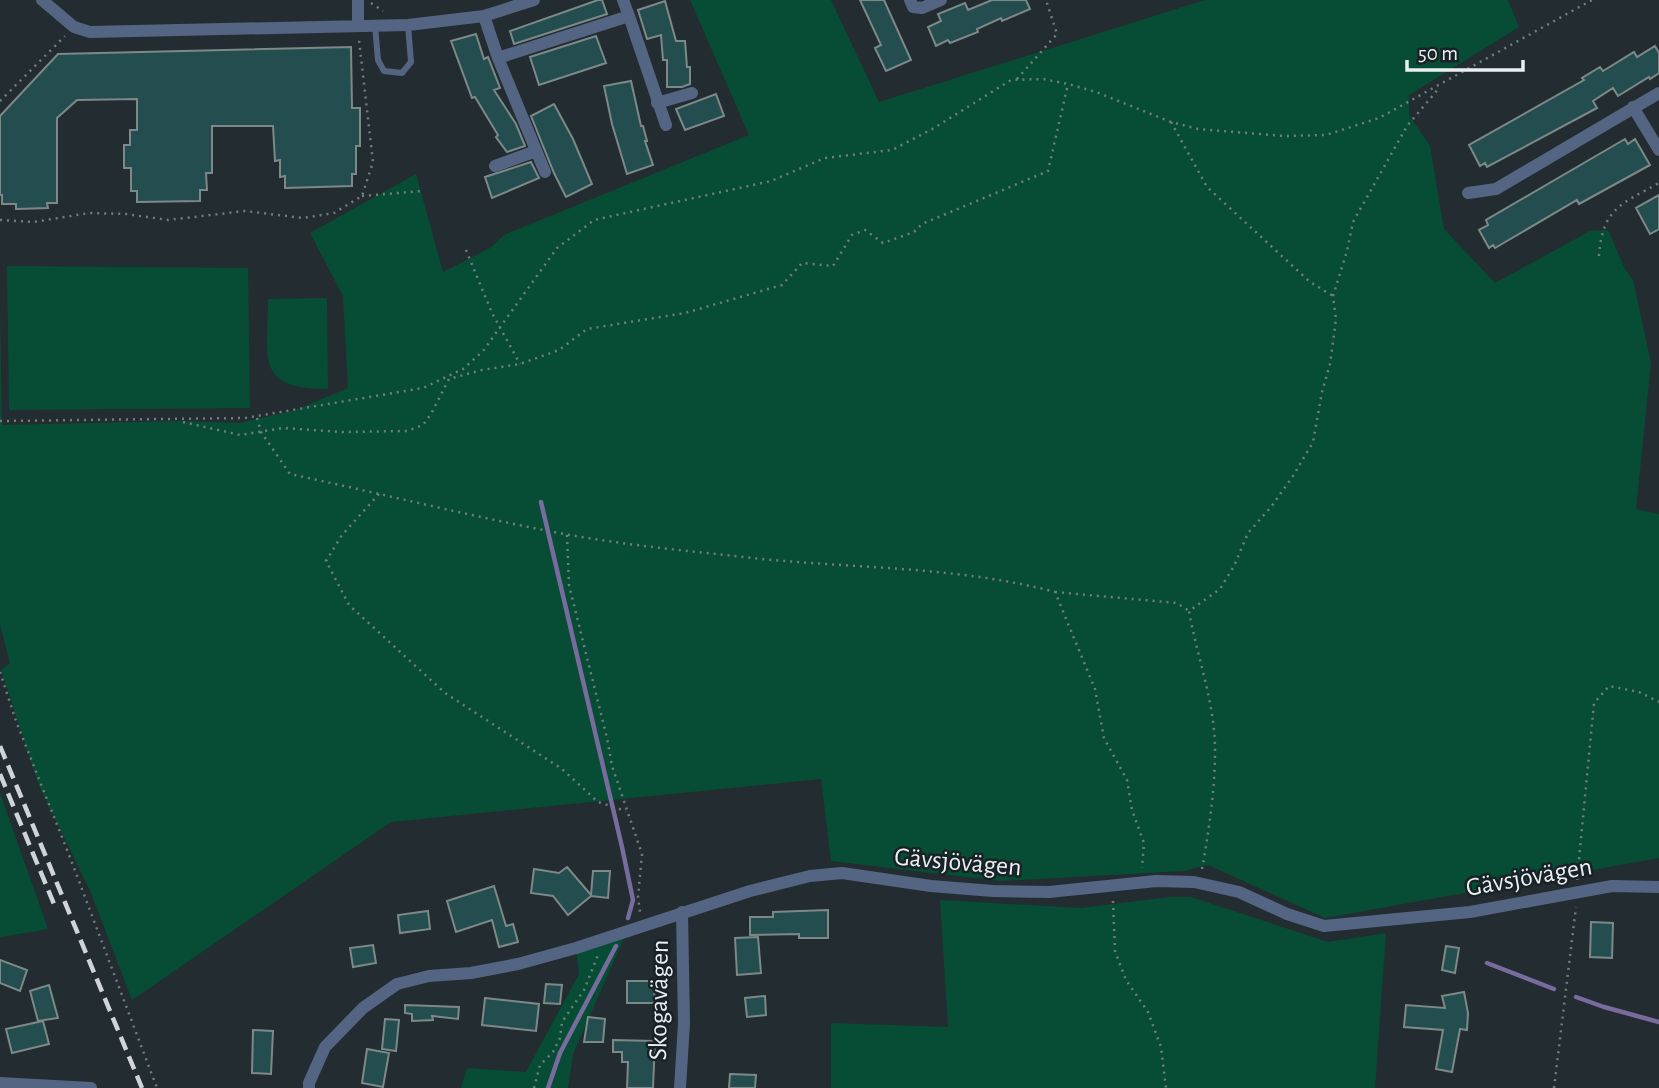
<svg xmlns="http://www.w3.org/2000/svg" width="1659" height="1088" viewBox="0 0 1659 1088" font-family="'Alegreya Sans',sans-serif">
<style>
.green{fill:#074d35}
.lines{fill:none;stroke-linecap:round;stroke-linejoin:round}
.stream{stroke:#786b9d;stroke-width:4.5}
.building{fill:#234d4e;stroke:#7c8988;stroke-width:2}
.path{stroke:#747c7f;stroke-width:2.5;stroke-dasharray:2 5;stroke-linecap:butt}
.lane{stroke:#546583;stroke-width:6}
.street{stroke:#546583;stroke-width:12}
.rail{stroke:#ced4d8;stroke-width:4.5;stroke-dasharray:14 7;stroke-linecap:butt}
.labels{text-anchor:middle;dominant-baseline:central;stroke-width:5;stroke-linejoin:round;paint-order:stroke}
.street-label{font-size:26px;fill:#e9eff2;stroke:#192226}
</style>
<rect width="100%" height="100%" fill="#232c30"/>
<path class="green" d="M 690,0 L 831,0 L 879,102 L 1205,0 L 1508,0 L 1519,27 L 1409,95 L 1409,115 L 1430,146 L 1444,229 L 1495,283 L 1590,231 L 1608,230 L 1625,269 L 1633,280 L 1651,363 L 1636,509 L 1659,514 L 1659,858 L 1325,918 L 1208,865 L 1183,871 L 1000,881 L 831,861 L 821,779 L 391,822 L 132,1000 L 91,893 L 39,786 L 1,670 L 10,663 L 0,625 L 0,303 L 2,425 L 179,421 L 239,423 L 296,410 L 348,388 L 343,296 L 310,233 L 416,174 L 443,272 L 490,248 L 504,235 L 749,135 Z
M 7,266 L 248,268 L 250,408 L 9,410 Z
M 327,298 L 328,389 C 254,389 268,358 268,299 Z
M 0,793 L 48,929 L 0,937 Z
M 1169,897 L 1191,897 L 1328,942 L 1386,933 L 1375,1088 L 831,1088 L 831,1023 L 948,1027 L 940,900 L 1081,908 Z
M 627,931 L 573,1054 L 568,1088 L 461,1088 L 467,1068 L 526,1072 L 579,974 L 576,948 Z"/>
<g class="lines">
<path class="stream" d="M 541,502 L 622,847 L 633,900 L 628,918
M 1487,963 L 1554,989
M 1576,997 L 1604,1007 L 1659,1022
M 548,1088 L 560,1053 L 616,946"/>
</g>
<path class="building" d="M 598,0 L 602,0 L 607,14 L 514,44 L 510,31 Z
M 860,0 L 884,0 L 911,60 L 886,71 L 875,48 L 881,45 Z
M 992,0 L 1026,0 L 1030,9 L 1002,21 L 1001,18 L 977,29 L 978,32 L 950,43 L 948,40 L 936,46 L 928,27 L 941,21 L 938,14 L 965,3 L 968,10 Z
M 665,1 L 676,41 L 685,41 L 687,67 L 690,67 L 690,84 L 682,87 L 667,87 L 667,60 L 663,60 L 661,35 L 647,39 L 638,10 Z
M 476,34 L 484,59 L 488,57 L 500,88 L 494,90 L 516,124 L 525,146 L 507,152 L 496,137 L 498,135 L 475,97 L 472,98 L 451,41 Z
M 596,36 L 606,63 L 539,85 L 530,57 Z
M 1655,46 L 1659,53 L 1659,73 L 1650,79 L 1649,77 L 1618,96 L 1613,88 L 1593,101 L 1597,108 L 1487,167 L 1485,163 L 1480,166 L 1469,145 L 1584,80 L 1582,78 L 1600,67 L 1603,71 L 1634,52 L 1637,57 Z
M 351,47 L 352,108 L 360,108 L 360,146 L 356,146 L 356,174 L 352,174 L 352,186 L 285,188 L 285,176 L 280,177 L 280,160 L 275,161 L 273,126 L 212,126 L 212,173 L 206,173 L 207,190 L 200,190 L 200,201 L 137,202 L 137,191 L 131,191 L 131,168 L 124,168 L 124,145 L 130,145 L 130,130 L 137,130 L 137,99 L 77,100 L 57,118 L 57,203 L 47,203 L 48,208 L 16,209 L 16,204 L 2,204 L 2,195 L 0,195 L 0,116 L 58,54 Z
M 631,81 L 641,126 L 643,126 L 647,141 L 645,141 L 653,165 L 627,174 L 612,124 L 604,86 Z
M 716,94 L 724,116 L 685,130 L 676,109 Z
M 554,104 L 573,139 L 592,184 L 566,197 L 554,173 L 531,116 Z
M 1625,139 L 1628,144 L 1635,139 L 1650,165 L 1579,204 L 1577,200 L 1495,248 L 1493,245 L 1489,248 L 1479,230 L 1488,225 L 1486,220 Z
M 531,162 L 539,178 L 492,198 L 485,177 Z
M 1659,195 L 1659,229 L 1650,234 L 1636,208 Z
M 567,867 L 591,895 L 593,871 L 610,871 L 608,898 L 591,896 L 568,915 L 553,896 L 531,893 L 534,869 L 559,873 Z
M 494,886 L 506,926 L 513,924 L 518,942 L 499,947 L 492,920 L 456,932 L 447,901 Z
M 828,910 L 828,938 L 799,938 L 799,934 L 750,935 L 750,917 L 773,917 L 773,912 Z
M 428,911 L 430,929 L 400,933 L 398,915 Z
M 1591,922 L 1613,923 L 1612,958 L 1590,957 Z
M 758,937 L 761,973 L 737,975 L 735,938 Z
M 373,945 L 376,963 L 353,967 L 350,948 Z
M 1446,946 L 1459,948 L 1455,973 L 1442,970 Z
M 0,960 L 27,970 L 20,991 L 0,983 Z
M 627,981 L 655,981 L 654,1003 L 627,1003 Z
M 546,984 L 562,985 L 560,1004 L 544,1003 Z
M 49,985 L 58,1018 L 38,1021 L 30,991 Z
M 1464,992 L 1468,1013 L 1467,1030 L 1460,1029 L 1452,1072 L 1436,1069 L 1443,1030 L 1404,1027 L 1406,1005 L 1445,1008 L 1442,996 Z
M 765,996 L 766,1015 L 747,1017 L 745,998 Z
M 485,998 L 539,1004 L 536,1031 L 482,1025 Z
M 405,1005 L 459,1007 L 458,1019 L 432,1016 L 433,1020 L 412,1021 L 412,1014 L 405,1013 Z
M 588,1017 L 605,1019 L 603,1042 L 584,1042 Z
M 385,1019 L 399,1020 L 396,1051 L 382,1049 Z
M 43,1021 L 49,1044 L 12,1053 L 6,1029 Z
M 253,1030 L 273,1031 L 271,1074 L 252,1073 Z
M 613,1040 L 655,1041 L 653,1088 L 627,1088 L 628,1062 L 622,1062 L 622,1052 L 613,1052 Z
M 367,1049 L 389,1053 L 383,1087 L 362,1083 Z
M 730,1074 L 756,1075 L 755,1088 L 729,1088 Z"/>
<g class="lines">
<path class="path" d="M 371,3 L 383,11
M 1017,79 L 1057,34 L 1046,0
M 0,101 L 65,36
M 1171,122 L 1207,187 L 1310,282 L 1333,296
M 362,196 L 422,191
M 0,220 L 34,222 L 89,213 L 126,214 L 168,220 L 245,211 L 303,218 L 334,213 L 362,196 L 373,162 L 359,40
M 466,250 L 492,313 L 520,364
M 1599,256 C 1602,209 1621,204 1659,183
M 257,418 L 261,432 L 290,474 C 383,494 477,518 570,535 C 627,545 686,551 744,557 C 847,569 954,565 1055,592 L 1095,689 L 1104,738 L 1127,780 L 1132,810 L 1144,843 L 1142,868
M 0,421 L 245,418 L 423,388 L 463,369 L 483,351 L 557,248 L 594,220 L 771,181 L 825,158 L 892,150 L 934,128 L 1011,80 L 1043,79 L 1068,84 L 1096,92 L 1171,122 L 1198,129 L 1284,136 L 1326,135 L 1379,118 L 1592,0
M 183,422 L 240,435 L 283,428 L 342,432 L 407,431 L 423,425 L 431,414 L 449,379 L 482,370 L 520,364 L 559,350 L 587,329 L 685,313 L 782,285 L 802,263 L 833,266 L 852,235 L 865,230 L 883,243 L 914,232 L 922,224 L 1048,171 L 1068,84
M 379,494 L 342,535 L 326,561 L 349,605 L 445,693 L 562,769 L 598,802 L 626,811
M 567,535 L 569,585 L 607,738 L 612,766 L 642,854 L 638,897 L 640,912
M 1055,592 L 1177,603 L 1189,611
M 0,672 L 16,721 L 71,860 L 157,1088
M 1202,869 C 1209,830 1215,790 1215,750 C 1215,703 1197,657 1189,611 L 1220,589 L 1234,566 L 1248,533 L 1271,507 L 1293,476 L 1313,442 L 1322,392 L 1330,364 L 1336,319 L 1333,296 L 1347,251 L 1353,222 L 1407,126 L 1440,87
M 1577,880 L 1594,703 L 1609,686 L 1639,692 L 1659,702
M 1113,901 L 1115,951 L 1126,980 L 1148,1012 L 1161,1047 L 1166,1088
M 534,1088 L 540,1065 L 553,1052 L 560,1038 L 562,1022 L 584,990 L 598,955
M 1554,1088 L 1576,907"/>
<path class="lane" d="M 375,26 L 378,60 L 384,71 L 402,73 L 411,62 L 408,25"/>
<path class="street" d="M 42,0 L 74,27 L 90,32 L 408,25 L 484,16 L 534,0
M 623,0 L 629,16
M 910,0 L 913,7 L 922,8 L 941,0
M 484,16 L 498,58 L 545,172
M 358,25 L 358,0
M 498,58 L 629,16 L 666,125
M 657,103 L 692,93
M 1633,107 L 1659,150
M 495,166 L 536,151
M 1468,193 L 1496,189 L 1659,93
M 0,1083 L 91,1088
M 309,1088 L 309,1083 L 325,1047 L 363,1008 L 397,984 L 429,976 L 471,973 L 518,964 L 576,948 L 750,891 L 810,876 L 842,873 L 931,886 L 993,891 L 1049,892 L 1156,881 L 1194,882 L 1239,892 L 1287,914 L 1324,926 L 1470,912 L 1612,886 L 1659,887
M 680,1088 L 684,1023 L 682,912"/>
<path class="rail" d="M 0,746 L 142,1088
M 0,774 L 54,904"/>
</g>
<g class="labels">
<g class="street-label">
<text transform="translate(958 862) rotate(5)">Gävsjövägen</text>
<text transform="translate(1529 877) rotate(-10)">Gävsjövägen</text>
<text transform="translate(659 1000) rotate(-89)">Skogavägen</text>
</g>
</g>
<path d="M1407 60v10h116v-10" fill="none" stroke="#e9eff2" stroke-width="3.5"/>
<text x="1418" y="60" font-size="21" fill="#e9eff2" stroke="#192226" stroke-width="5" paint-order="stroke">50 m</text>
</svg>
